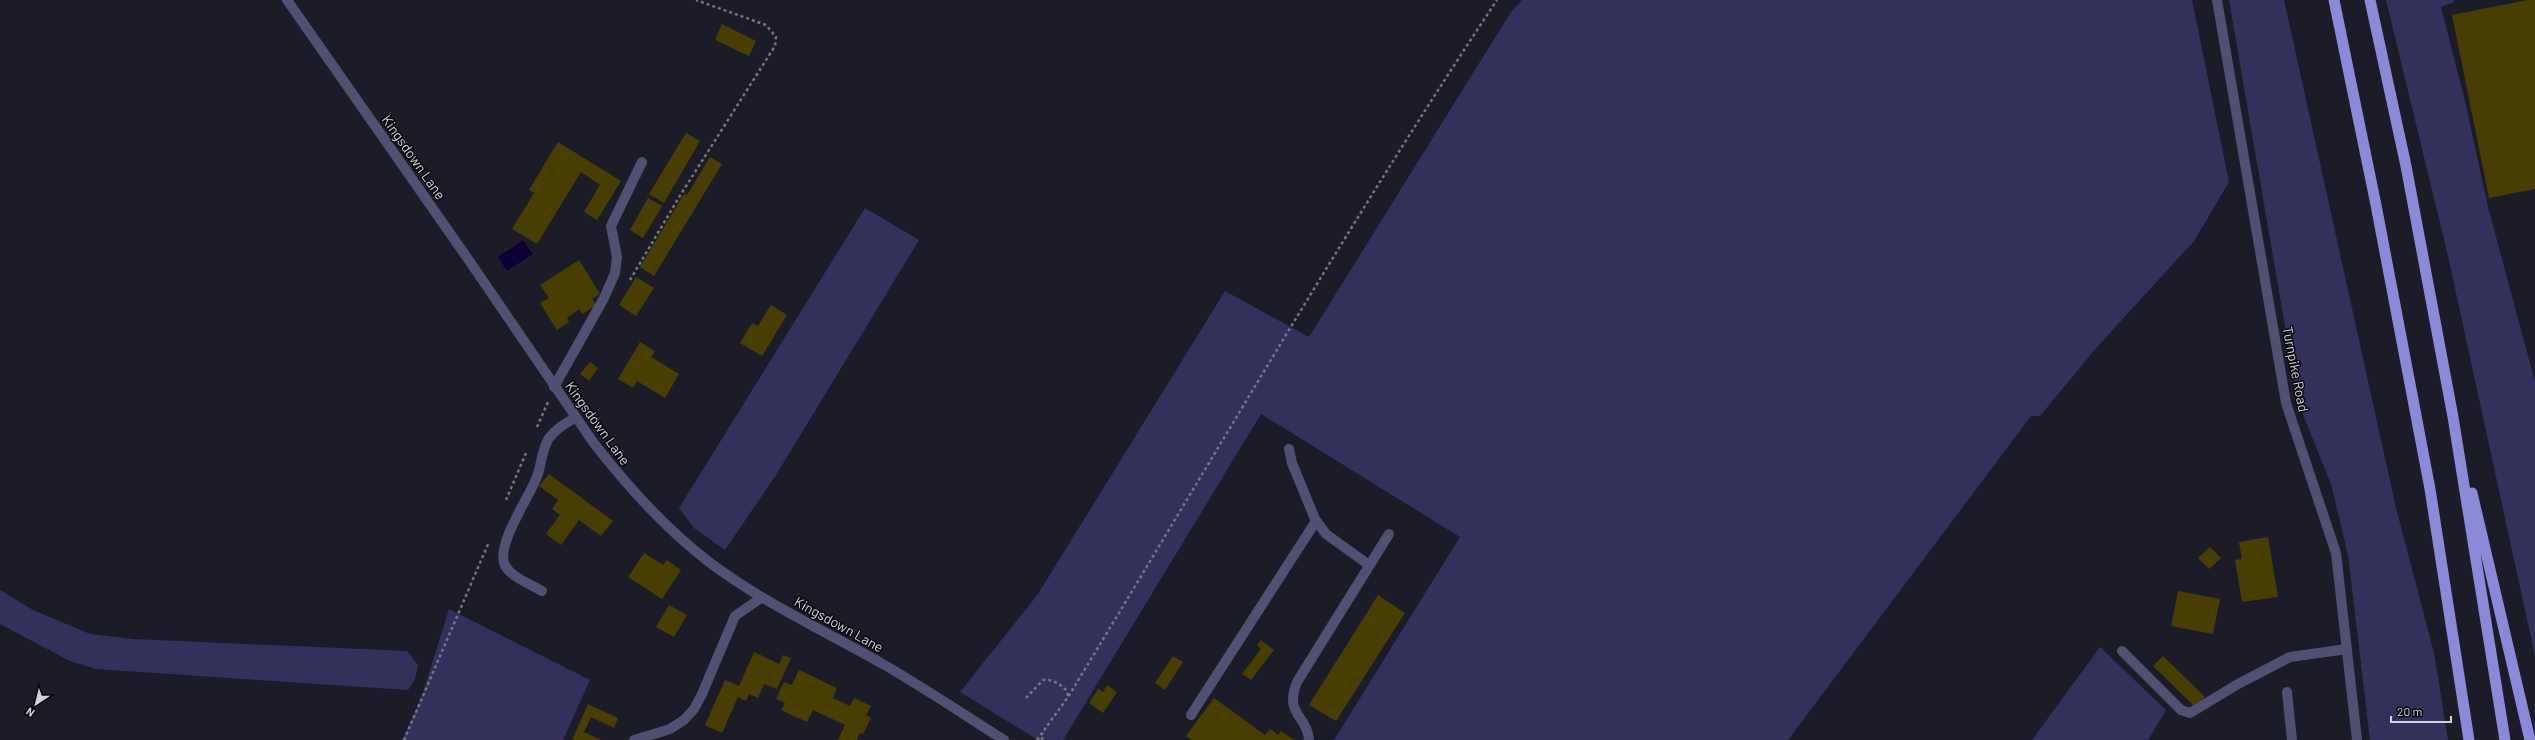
<svg xmlns="http://www.w3.org/2000/svg" width="2535" height="740" viewBox="0 0 2535 740" font-family="Barlow,sans-serif">
<style>
.green{fill:#33315c}
.water{fill:#0c0034}
.building{fill:#493e02}
.lines{fill:none;stroke-linecap:round;stroke-linejoin:round}
.path{stroke:#767680;stroke-width:2.5;stroke-dasharray:3 3;stroke-linecap:butt}
.service{stroke:#4f5072;stroke-width:10}
.minor{stroke:#4f5072;stroke-width:10}
.trunk{stroke:#8b8ad8;stroke-width:11}
.labels{text-anchor:middle;dominant-baseline:central;stroke-width:3;stroke-linejoin:round;paint-order:stroke}
.street-label{font-size:14px;fill:#d2d2da;stroke:#07070c}
</style>
<rect width="100%" height="100%" fill="#1c1c28"/>
<path class="green" d="M 1522,0 L 2192,0 L 2229,182 L 2194,241 L 2097,347 L 2040,416 L 2031,416 L 1788,740 L 1334,740 L 1460,537 L 1261,414 L 1063,740 L 1038,740 L 960,692 L 1038,594 L 1225,291 L 1309,337 L 1511,12 Z
M 2229,0 L 2284,0 L 2396,508 L 2434,653 L 2448,740 L 2370,740 L 2348,555 L 2331,484 L 2298,402 Z
M 2386,0 L 2454,0 L 2454,2 L 2441,7 L 2465,101 L 2488,207 L 2535,382 L 2535,656 L 2448,256 Z
M 865,208 L 919,240 L 776,475 L 725,550 L 694,528 L 679,508 Z
M 0,590 L 33,610 L 90,634 L 133,639 L 407,651 L 418,665 L 415,679 L 408,690 L 96,669 L 70,661 L 0,624 Z
M 449,609 L 590,680 L 563,740 L 402,740 L 422,696 Z
M 2100,647 L 2166,710 L 2148,740 L 2032,740 Z"/>
<path class="water" d="M 523,240 L 533,254 L 507,271 L 498,257 Z"/>
<path class="building" d="M 2528,0 L 2535,0 L 2535,189 L 2489,198 L 2452,15 Z
M 722,24 L 756,41 L 749,56 L 715,40 Z
M 686,133 L 700,141 L 664,203 L 649,194 Z
M 558,142 L 621,181 L 597,220 L 584,212 L 600,185 L 581,172 L 537,244 L 512,229 L 534,193 L 529,190 Z
M 710,157 L 722,164 L 654,276 L 640,267 L 684,194 L 687,195 Z
M 648,198 L 662,206 L 643,238 L 630,230 Z
M 579,260 L 600,294 L 592,299 L 596,305 L 582,314 L 579,309 L 567,318 L 569,322 L 557,330 L 540,303 L 549,298 L 540,285 Z
M 636,277 L 654,288 L 636,316 L 619,305 Z
M 771,305 L 787,315 L 762,356 L 740,343 L 752,323 L 758,326 Z
M 640,342 L 655,351 L 651,357 L 679,374 L 665,398 L 637,381 L 633,388 L 618,379 Z
M 590,362 L 598,368 L 589,381 L 580,374 Z
M 549,474 L 613,521 L 601,536 L 579,520 L 561,545 L 546,534 L 560,515 L 552,509 L 558,500 L 539,486 Z
M 2268,537 L 2278,597 L 2242,602 L 2235,560 L 2242,559 L 2239,542 Z
M 2210,547 L 2221,558 L 2209,569 L 2198,558 Z
M 644,553 L 663,565 L 667,560 L 681,570 L 662,599 L 628,577 Z
M 2178,591 L 2220,599 L 2213,634 L 2171,626 Z
M 1378,595 L 1405,613 L 1336,721 L 1309,705 Z
M 669,605 L 687,615 L 674,637 L 656,627 Z
M 1261,640 L 1274,650 L 1251,680 L 1242,674 L 1261,649 L 1257,645 Z
M 754,652 L 779,664 L 783,655 L 791,658 L 777,689 L 764,684 L 758,698 L 749,694 L 746,701 L 738,697 L 722,733 L 705,725 L 725,680 L 739,686 Z
M 1173,656 L 1183,662 L 1165,690 L 1155,683 Z
M 2163,656 L 2205,697 L 2195,707 L 2153,666 Z
M 799,670 L 837,688 L 833,698 L 850,706 L 854,698 L 871,706 L 866,715 L 871,718 L 863,734 L 860,733 L 857,740 L 838,740 L 845,725 L 813,710 L 807,722 L 781,710 L 785,703 L 776,699 L 784,682 L 792,685 Z
M 1107,685 L 1117,692 L 1103,713 L 1089,703 L 1098,689 L 1103,692 Z
M 1214,698 L 1265,735 L 1270,729 L 1278,735 L 1281,731 L 1294,740 L 1192,740 L 1186,736 Z
M 588,704 L 618,718 L 614,728 L 591,717 L 584,732 L 601,740 L 572,740 Z"/>
<g class="lines">
<path class="path" d="M 630,280 L 681,194 L 775,46 L 776,37 L 766,25 L 696,0
M 537,427 L 548,402
M 506,500 L 526,453
M 1026,698 L 1043,680 C 1053,679 1060,684 1067,691 L 1068,696
M 404,740 L 489,542
M 1037,740 L 1068,697 C 1210,464 1346,227 1497,0
M 1042,740 L 1043,733"/>
<path class="service" d="M 554,387 L 604,298 L 615,273 L 617,257 L 611,226 L 642,162
M 1289,449 L 1292,463 L 1315,519 L 1326,534 L 1369,565
M 542,591 C 531,584 509,577 504,563 C 498,542 528,499 536,479 C 542,466 541,450 549,438 C 556,429 565,423 575,418
M 2122,651 L 2181,710 L 2190,713 L 2238,684 L 2290,657 L 2347,649
M 2287,692 L 2292,740
M 1191,715 L 1316,521
M 634,740 L 670,729 L 684,720 L 694,709 L 702,694 L 735,616 L 761,598
M 1309,740 C 1307,715 1284,715 1297,682 L 1389,534"/>
<path class="minor" d="M 287,0 L 468,259 L 593,442 C 627,486 665,528 709,562 C 762,602 823,630 881,663 C 923,687 963,714 1004,740
M 2217,0 L 2286,403 L 2336,553 L 2357,740"/>
<path class="trunk" d="M 2334,0 L 2376,205 L 2430,489 L 2469,740
M 2370,0 L 2406,166 L 2453,417 L 2505,740
M 2472,493 L 2530,740"/>
</g>
<g class="labels">
<g class="street-label">
<text transform="translate(414 157) rotate(55)">Kingsdown Lane</text>
<text transform="translate(2296 369) rotate(79)">Turnpike Road</text>
<text transform="translate(598 423) rotate(54)">Kingsdown Lane</text>
<text transform="translate(839 624) rotate(29)">Kingsdown Lane</text>
</g>
</g>
<g transform="translate(36 704) rotate(215)" stroke="#07070c" stroke-width="3" paint-order="stroke">
<path d="M0-3L7 15L0 10L-7 15Z" fill="#d2d2da"/>
<text y="-6" font-size="11" font-weight="bold" text-anchor="middle" fill="#d2d2da">N</text>
</g>
<path d="M2391 716v6h60v-6" fill="none" stroke="#d2d2da" stroke-width="2"/>
<text x="2397" y="716" font-size="12" fill="#d2d2da" stroke="#07070c" stroke-width="3" paint-order="stroke">20 m</text>
</svg>
